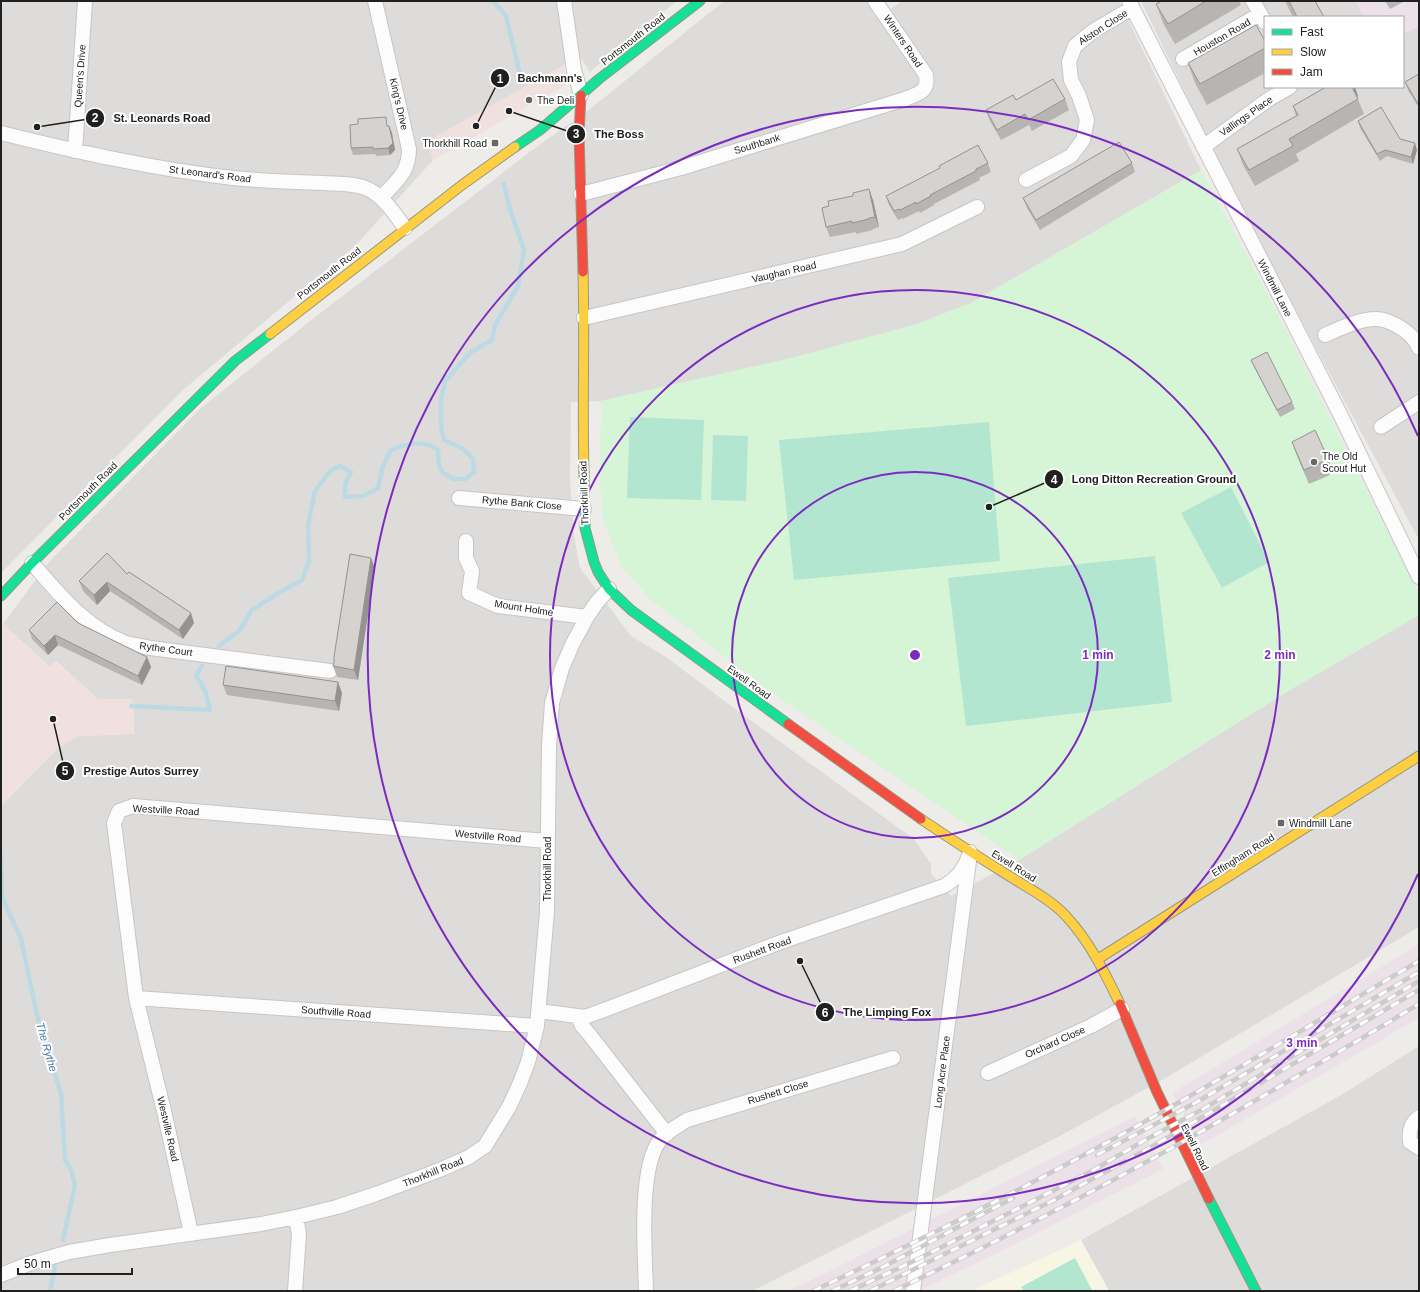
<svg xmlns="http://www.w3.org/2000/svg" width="1420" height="1292" viewBox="0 0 1420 1292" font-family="Helvetica,sans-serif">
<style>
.residential{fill:#dddcda}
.commercial{fill:#f0e0de}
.industrial{fill:#ece1e8}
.education{fill:#f7f6e5}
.park{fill:#d6f4d6}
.pitch{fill:#b3e6d1}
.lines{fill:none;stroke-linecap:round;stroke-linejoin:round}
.stream{stroke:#bbdae3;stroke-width:4.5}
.street-casing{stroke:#c7c6c5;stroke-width:16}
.fast-casing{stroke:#97997f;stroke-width:11}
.slow-casing{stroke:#97997f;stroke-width:11}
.jam-casing{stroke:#97997f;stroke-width:11}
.street{stroke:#fcfcfc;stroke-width:14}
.fast{stroke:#16e098;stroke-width:9}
.slow{stroke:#ffcf43;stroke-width:9}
.jam{stroke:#f24e42;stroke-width:9}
.rail-casing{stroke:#cbcbca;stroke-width:4.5}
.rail{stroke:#fff;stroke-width:3;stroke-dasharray:9;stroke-linecap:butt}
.wall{fill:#b7b5b3}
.shaded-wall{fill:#959392}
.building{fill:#d5d2d0;stroke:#959392}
.ring{fill:none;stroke:#7b2cbf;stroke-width:2}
.poi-dot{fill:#686766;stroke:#fff;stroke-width:1.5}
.labels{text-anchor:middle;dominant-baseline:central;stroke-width:4;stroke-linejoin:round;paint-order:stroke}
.street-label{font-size:10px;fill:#202020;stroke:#fff}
.poi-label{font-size:10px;fill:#202020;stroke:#fff;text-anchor:start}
.water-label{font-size:11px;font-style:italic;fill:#4579ac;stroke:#fff}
.centre{fill:#7b2cbf;stroke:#fff;stroke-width:2}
.ring-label{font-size:12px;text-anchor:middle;font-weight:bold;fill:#7b2cbf;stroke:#fff;stroke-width:4;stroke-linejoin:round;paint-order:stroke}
.leader{fill:none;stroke:#202020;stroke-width:1.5}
.callout-dot{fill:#202020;stroke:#fff;stroke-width:1.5}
.mark-label{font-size:12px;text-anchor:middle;font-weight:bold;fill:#fff}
.callout-label{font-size:11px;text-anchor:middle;font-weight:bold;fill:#202020;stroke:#fff;stroke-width:4;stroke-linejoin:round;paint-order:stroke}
</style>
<rect width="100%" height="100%" fill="#eeece9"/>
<path class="residential" d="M 1,1 L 677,1 L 590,72 L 582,59 L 564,65 L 428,141 L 433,160 L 355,246 L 183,390 L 1,573 Z
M 724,1 L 866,1 L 876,17 L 903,1 L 1119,1 L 1201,170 L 971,303 L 914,325 L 792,358 L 601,401 L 571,402 L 570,479 L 574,536 L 580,568 L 631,636 L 666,657 L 735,709 L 914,839 L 931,864 L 931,874 L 951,896 L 1019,860 L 1288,691 L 1419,615 L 1419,927 L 1162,1080 L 1058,1137 L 752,1291 L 1,1291 L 1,806 L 58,748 L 78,736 L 134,734 L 132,699 L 98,699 L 56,661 L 50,667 L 3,624 L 49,562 L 201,408 L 314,318 L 531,151 L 590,109 Z
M 1141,1 L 1356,1 L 1364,17 L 1265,17 L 1265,87 L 1403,87 L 1403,34 L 1419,26 L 1419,540 L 1242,210 Z
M 1419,1046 L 1419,1291 L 1109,1291 L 1081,1240 L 1343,1094 Z"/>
<path class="commercial" d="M 564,65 L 569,83 L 433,160 L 428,141 Z
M 3,624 L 49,667 L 55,661 L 98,699 L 132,699 L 133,710 L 134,710 L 134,734 L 78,736 L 58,748 L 1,806 L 1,626 Z"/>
<path class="industrial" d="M 1356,1 L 1419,1 L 1419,26 L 1403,34 L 1403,17 L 1364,17 Z
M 1419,944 L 1419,1018 L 1201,1145 L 1172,1093 Z
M 1135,1116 L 1163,1169 L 1007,1248 L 919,1291 L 788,1291 L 828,1272 Z"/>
<path class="education" d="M 1081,1240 L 1109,1291 L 971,1291 Z"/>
<path class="park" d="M 1201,170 L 1282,322 L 1419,594 L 1419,615 L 1288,691 L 1019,860 L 772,693 L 650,599 L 621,566 L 603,519 L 600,484 L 601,401 L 792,358 L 914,325 L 971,303 Z"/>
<path class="pitch" d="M 630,417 L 704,420 L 701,500 L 627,498 Z
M 989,422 L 1000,561 L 794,580 L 779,440 Z
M 713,435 L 748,436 L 746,501 L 711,500 Z
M 1231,487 L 1269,562 L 1222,588 L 1181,513 Z
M 1155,556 L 1172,702 L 966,726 L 948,578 Z
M 1075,1258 L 1092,1290 L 1024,1291 L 1021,1287 Z"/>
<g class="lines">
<path class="stream" d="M 493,1 L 506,16 L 520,74
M 219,646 L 239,631 L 252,610 L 278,593 L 302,580 L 309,561 L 308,525 L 315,491 L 330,471 L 340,466 L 351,472 L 345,484 L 345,497 L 363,496 L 378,488 L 383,466 L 391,450 C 406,444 424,439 438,450 L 439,465 L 443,473 L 454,479 L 465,479 L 474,472 L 473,459 L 462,448 L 444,440 L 441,427 L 441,400 L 445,381 L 471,352 L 492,340 L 495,325 L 518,286 L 524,250 L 509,206 L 504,184
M 131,706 L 210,710 L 206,693 L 196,675 L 202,666
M 1,855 L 2,897 L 21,939 L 37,1015 L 61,1094 L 65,1160 L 71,1169 L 75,1185 L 63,1240
M 50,1291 L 55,1266"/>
<g class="street-casing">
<path id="street" d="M 375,1 L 409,149 C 409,173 396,181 381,198
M 564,1 L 574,70 L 581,95
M 1129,1 L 1340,414 L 1419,577
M 1253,1 L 1265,22
M 1183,59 L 1260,14
M 1,133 C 78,152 153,169 233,178 C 263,181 293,182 323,183 C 337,184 355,183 368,189 C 384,197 395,214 405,228
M 1203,147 L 1269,99 L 1290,87
M 75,151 L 85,1
M 1026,180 L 1071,156 L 1083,140 L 1087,120 L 1079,96 L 1071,80 L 1069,62 L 1075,46 L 1093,31 L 1132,8
M 581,194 L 681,168 L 905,99 C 919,93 929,92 926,75 L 875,1
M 584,318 L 902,244 L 977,207
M 1325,335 C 1339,329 1359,319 1375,319 C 1384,318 1393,323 1401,328 C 1408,332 1416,340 1419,348
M 1381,427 L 1419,402
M 459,498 L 584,509
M 466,541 L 466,558 L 472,571 L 469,593 L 498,606 L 587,617
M 32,563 C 59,594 86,628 126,643 C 134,645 143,646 150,648 L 330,671
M 136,998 L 537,1026
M 539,1011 L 585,1017 L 612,1007 L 781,942 L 944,886 C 958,878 966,867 970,852
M 578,1017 L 582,1026 L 589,1034 L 667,1134
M 988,1073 L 1091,1026 L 1122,1009
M 1419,1117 C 1410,1124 1409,1131 1410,1142 L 1419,1148
M 191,1233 L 164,1111 L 136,998 L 114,823 L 119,811 L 133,806 L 547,841
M 1,1275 L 28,1264 L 69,1252 L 110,1245 L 261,1224 L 296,1217 L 337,1207 L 376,1194 L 442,1169 L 469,1157 L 485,1146 L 509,1107 L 520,1083 L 528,1062 L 537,1026 L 547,912 L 549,745 L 552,703 L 562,668 L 573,643 L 587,617 L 597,602 L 609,589
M 295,1291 L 299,1234 L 296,1217
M 646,1291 C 645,1255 638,1168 660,1140 C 667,1131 678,1126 687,1120 L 893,1058
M 913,1291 L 969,861"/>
</g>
<g class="fast-casing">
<path id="fast" d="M 515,147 L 540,130 L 599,79 L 700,1
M 584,472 L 585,528 L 594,562 L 598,572 L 609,589 L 631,610 L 788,724
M 1,596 L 32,563 L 235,361 L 270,334
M 1209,1199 L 1256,1291"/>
</g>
<g class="slow-casing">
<path id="slow" d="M 583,272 C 585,339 582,406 584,472
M 270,334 L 462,185 L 515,147
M 921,819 C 949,838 977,856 1006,874 C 1026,887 1049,898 1066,916 C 1090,942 1105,973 1120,1004
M 1098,959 L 1419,756"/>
</g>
<g class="jam-casing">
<path id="jam" d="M 581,95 L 579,134 L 583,272
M 788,724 L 921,819
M 1120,1004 L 1157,1092 L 1209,1199"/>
</g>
<use href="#street" class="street"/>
<use href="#fast" class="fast"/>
<use href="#slow" class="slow"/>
<use href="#jam" class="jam"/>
<g class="rail-casing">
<path id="rail" d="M 1097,1155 L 1195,1103 L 1419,972
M 813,1291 C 942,1230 1071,1165 1195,1093 C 1270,1050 1344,1005 1419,961
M 832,1291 L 883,1267 L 1013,1198
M 850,1291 L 918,1259 L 1090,1172 L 1147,1139 L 1203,1109 L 1419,981
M 870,1291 L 1054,1200 L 1153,1146 L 1419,990
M 894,1291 C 958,1260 1021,1229 1083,1196 C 1197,1136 1309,1070 1419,1004"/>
</g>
<use href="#rail" class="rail"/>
</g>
<path class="wall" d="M 1162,1 L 1239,1 L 1241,5 L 1175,44 L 1164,25 L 1156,4 Z
M 1285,1 L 1315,1 L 1324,17 L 1293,17 Z
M 1385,1 L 1405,1 L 1390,9 Z
M 1265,41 L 1265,73 L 1207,105 L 1195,83 L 1188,63 Z
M 1419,74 L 1419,108 L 1408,90 L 1405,82 Z
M 1323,87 L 1355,87 L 1358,96 L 1357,97 L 1364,114 L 1296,154 L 1299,161 L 1255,186 L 1243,165 L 1237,149 L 1296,116 L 1293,106 L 1324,88 Z
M 1065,99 L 1069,110 L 1032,131 L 1029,125 L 1001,140 L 990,121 L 986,110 L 1016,100 Z
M 1358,121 L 1400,139 L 1417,150 L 1413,164 L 1387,156 L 1380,161 L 1360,128 Z
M 388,126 L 389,126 L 392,133 L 395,150 L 390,155 L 376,156 L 375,154 L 353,155 L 351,148 Z
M 988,163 L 991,172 L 979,178 L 980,180 L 934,204 L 934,205 L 920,213 L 919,211 L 903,219 L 902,218 L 898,220 L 889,205 L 886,196 Z
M 1132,163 L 1135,172 L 1040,230 L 1027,208 L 1023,198 Z
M 873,200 L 879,227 L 873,229 L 873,230 L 856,234 L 856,232 L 830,237 L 826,227 Z
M 1251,360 L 1292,402 L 1295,409 L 1280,417 L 1254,367 Z
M 1292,442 L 1326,454 L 1332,468 L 1328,470 L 1330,475 L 1309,484 L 1297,456 Z
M 375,568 L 358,680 L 337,677 L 333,666 Z
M 127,574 L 194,623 L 183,639 L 110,591 L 97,605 L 83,591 L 79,581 Z
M 78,623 L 147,657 L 151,667 L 142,685 L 58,645 L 48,655 L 32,639 L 29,630 Z
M 338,682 L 342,693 L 339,711 L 227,695 L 223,685 Z"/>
<path class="shaded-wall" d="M 1351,87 L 1355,87 L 1358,96 L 1355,98 Z
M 389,126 L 392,133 L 395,150 L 390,155 L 388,148 Z
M 1415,143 L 1417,150 L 1413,164 L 1411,157 Z
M 869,189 L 873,200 L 879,227 L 875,217 Z
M 371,558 L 375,568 L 358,680 L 354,670 Z
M 107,582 L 110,591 L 97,605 L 94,595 Z
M 191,613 L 194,623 L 183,639 L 179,630 Z
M 55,635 L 58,645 L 48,655 L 44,646 Z
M 147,657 L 151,667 L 142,685 L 138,676 Z
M 338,682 L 342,693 L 339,711 L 335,701 Z"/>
<path class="building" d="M 1162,1 L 1206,1 L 1168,24 L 1156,4 Z
M 1289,1 L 1315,1 L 1324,17 L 1297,17 Z
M 1256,25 L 1265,41 L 1265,48 L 1200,84 L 1188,63 Z
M 1419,74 L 1419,104 L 1418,104 L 1405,82 Z
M 1053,79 L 1065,99 L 1028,120 L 1025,114 L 997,130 L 986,110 L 1013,95 L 1016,100 Z
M 1326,87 L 1352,87 L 1358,99 L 1289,139 L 1293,146 L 1249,170 L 1237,149 L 1298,115 L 1293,106 Z
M 1381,107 L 1400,139 L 1415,143 L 1411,157 L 1385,150 L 1377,154 L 1358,121 Z
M 386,117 L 387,126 L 389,126 L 393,143 L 388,148 L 373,149 L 373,147 L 351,148 L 350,125 L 358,124 L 358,119 Z
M 1119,142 L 1132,163 L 1036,220 L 1023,198 Z
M 978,145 L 988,163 L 976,169 L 976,171 L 930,195 L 931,196 L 916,204 L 916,202 L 900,210 L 899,209 L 894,211 L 886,196 L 940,168 L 939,166 Z
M 869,189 L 875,217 L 869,218 L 869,219 L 852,223 L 852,221 L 826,227 L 822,208 L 829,206 L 828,201 L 853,196 L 853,193 Z
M 1267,352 L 1292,402 L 1277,410 L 1251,360 Z
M 1315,430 L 1326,454 L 1323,456 L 1325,461 L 1304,470 L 1292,442 Z
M 107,553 L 127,574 L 129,572 L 191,613 L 179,630 L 107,582 L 94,595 L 79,581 Z
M 350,554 L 371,558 L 354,670 L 333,666 L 334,662 L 334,657 Z
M 57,602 L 78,623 L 147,657 L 138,676 L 55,635 L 44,646 L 29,630 Z
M 226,666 L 338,682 L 335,701 L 223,685 Z"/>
<g class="ring">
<circle cx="915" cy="655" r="183"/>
<circle cx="915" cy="655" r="365"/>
<path d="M1418 874A548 548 0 1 1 1418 436"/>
</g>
<g class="poi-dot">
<circle cx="529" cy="100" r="4"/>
<rect x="491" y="139" width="8" height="8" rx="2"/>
<circle cx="1314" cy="462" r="4"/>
<rect x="1277" y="819" width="8" height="8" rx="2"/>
</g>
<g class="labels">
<g class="street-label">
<text transform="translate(1103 27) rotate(-33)">Alston Close</text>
<text transform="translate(1222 37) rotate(-30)">Houston Road</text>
<text transform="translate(633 39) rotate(-38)">Portsmouth Road</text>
<text transform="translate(903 41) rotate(56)">Winters Road</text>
<text transform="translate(80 76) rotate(-86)">Queen's Drive</text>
<text transform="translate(399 104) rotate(77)">King's Drive</text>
<text transform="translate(1246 116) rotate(-35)">Vallings Place</text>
<text transform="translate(757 144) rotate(-17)">Southbank</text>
<text transform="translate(210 174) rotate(7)">St Leonard's Road</text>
<text transform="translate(784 272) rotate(-13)">Vaughan Road</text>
<text transform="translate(329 273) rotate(-38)">Portsmouth Road</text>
<text transform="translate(1275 288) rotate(63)">Windmill Lane</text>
<text transform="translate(88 491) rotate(-45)">Portsmouth Road</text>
<text transform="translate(584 493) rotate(-92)">Thorkhill Road</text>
<text transform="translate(522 503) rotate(5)">Rythe Bank Close</text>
<text transform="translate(524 608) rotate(9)">Mount Holme</text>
<text transform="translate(166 649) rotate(8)">Rythe Court</text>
<text transform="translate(749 682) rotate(36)">Ewell Road</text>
<text transform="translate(166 810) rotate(3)">Westville Road</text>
<text transform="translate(488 836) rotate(5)">Westville Road</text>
<text transform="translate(1243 855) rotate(-32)">Effingham Road</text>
<text transform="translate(1014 866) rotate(32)">Ewell Road</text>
<text transform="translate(547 869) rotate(-90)">Thorkhill Road</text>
<text transform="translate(762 950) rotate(-20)">Rushett Road</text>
<text transform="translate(336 1012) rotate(4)">Southville Road</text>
<text transform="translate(1055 1042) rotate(-24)">Orchard Close</text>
<text transform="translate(942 1072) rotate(-83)">Long Acre Place</text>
<text transform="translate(778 1092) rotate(-17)">Rushett Close</text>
<text transform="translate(168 1129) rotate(77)">Westville Road</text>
<text transform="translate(1195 1147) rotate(64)">Ewell Road</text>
<text transform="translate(433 1172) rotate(-22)">Thorkhill Road</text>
</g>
<g class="poi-label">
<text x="537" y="100">The Deli</text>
<text x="487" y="143" text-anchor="end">Thorkhill Road</text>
<text x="1322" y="456">The Old<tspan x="1322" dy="12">Scout Hut</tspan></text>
<text x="1289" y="823">Windmill Lane</text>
</g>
<g class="water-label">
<text transform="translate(47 1047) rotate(74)">The Rythe</text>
</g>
</g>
<circle cx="915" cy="655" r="6" class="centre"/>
<g class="ring-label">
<text x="1098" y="659">1 min</text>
<text x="1280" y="659">2 min</text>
<text x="1302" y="1047">3 min</text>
</g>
<path class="leader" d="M476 126L500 78M37 127L95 118M509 111L576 134M989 507L1054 479M53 719L65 771M800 961L825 1012"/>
<g class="callout-dot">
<circle cx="476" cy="126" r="4"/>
<circle cx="37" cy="127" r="4"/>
<circle cx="509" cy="111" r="4"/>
<circle cx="989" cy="507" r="4"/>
<circle cx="53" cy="719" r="4"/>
<circle cx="800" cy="961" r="4"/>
<circle cx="500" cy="78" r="10"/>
<circle cx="95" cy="118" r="10"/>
<circle cx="576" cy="134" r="10"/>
<circle cx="1054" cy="479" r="10"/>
<circle cx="65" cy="771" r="10"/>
<circle cx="825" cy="1012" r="10"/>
</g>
<g class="mark-label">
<text x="500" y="83">1</text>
<text x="95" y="122">2</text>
<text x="576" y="138">3</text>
<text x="1054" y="484">4</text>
<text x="65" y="775">5</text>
<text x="825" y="1017">6</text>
</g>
<g class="callout-label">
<text x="550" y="82">Bachmann's</text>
<text x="162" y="122">St. Leonards Road</text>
<text x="619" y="138">The Boss</text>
<text x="1154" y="483">Long Ditton Recreation Ground</text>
<text x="141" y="775">Prestige Autos Surrey</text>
<text x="887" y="1016">The Limping Fox</text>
</g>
<rect width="1420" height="1292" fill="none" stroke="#202020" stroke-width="4"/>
<rect x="1264" y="16" width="140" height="72" fill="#ffffff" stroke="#a6a6a6"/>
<rect x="1272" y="29" width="20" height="6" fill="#16e098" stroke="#a6a6a6"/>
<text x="1300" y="36" font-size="12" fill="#202020">Fast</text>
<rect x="1272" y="49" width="20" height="6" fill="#ffcf43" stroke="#a6a6a6"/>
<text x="1300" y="56" font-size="12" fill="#202020">Slow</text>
<rect x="1272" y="69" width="20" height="6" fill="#f24e42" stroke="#a6a6a6"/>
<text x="1300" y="76" font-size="12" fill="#202020">Jam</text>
<path d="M18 1268v6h114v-6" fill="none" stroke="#202020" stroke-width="2"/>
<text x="24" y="1268" font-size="12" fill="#202020" stroke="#ffffff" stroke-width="3" paint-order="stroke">50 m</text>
</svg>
